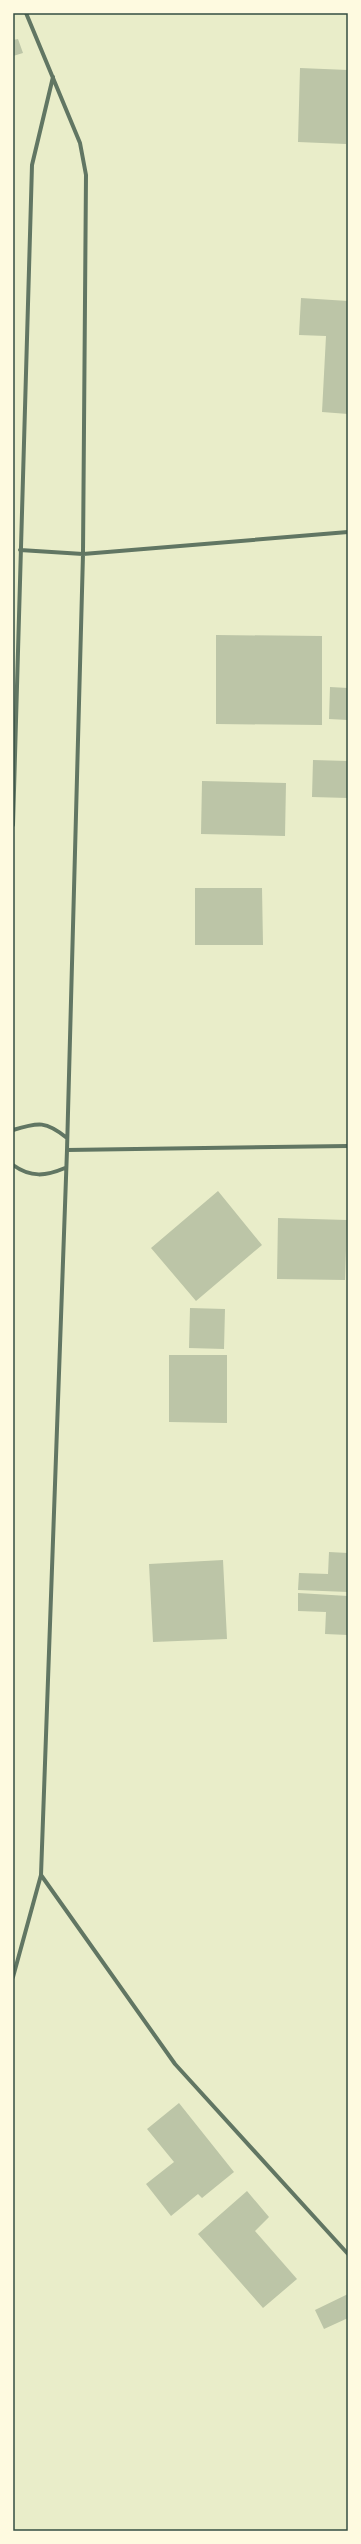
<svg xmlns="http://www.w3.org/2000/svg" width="361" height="2544" viewBox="0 0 361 2544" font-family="Bitter,serif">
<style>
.building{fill:#bcc5a7}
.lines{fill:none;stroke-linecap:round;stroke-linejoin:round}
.minor{stroke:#617663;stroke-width:4}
.neatline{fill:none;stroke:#344e41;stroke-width:1.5}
</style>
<rect width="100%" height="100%" fill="#e9edc9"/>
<path class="building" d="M 18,39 L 23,53 L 13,56 L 13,40 Z
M 300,68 L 348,70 L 346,144 L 298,142 Z
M 301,298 L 348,301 L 348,414 L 322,412 L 326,336 L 299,335 Z
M 216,635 L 322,636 L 322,725 L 216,724 Z
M 330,687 L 348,688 L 348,720 L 329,719 Z
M 313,760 L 348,761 L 348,798 L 312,797 Z
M 202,781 L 286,783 L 285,836 L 201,834 Z
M 195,888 L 262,888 L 263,945 L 195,945 Z
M 218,1191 L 262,1245 L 196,1301 L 151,1248 Z
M 278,1218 L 347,1220 L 345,1280 L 277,1279 Z
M 190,1308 L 225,1309 L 224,1349 L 189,1348 Z
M 169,1355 L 227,1355 L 227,1423 L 169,1422 Z
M 329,1552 L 348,1553 L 348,1592 L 298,1590 L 299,1573 L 328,1574 Z
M 223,1560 L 227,1639 L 153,1642 L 149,1564 Z
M 298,1593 L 348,1596 L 348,1635 L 325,1634 L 326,1612 L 298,1611 Z
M 179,2103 L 234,2172 L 202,2198 L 198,2194 L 171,2216 L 146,2184 L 174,2162 L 147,2129 Z
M 247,2191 L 269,2217 L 255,2231 L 297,2279 L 263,2308 L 198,2234 Z
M 348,2294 L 348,2318 L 324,2329 L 315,2310 Z"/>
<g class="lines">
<path class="minor" d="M 20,550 L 83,554 L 348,532
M 13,825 L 32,165 L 53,77
M 13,1130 C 39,1122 46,1121 67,1138
M 67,1150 L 348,1146
M 13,1165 C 31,1178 46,1176 65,1168
M 41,1875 L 175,2064 L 348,2254
M 13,1977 L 41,1875 L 67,1150 L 83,554 L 86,175 L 80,143 L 26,13"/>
</g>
<rect width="361" height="2544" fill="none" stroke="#fefae0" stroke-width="28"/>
<rect x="14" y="14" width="333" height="2516" class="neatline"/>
</svg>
